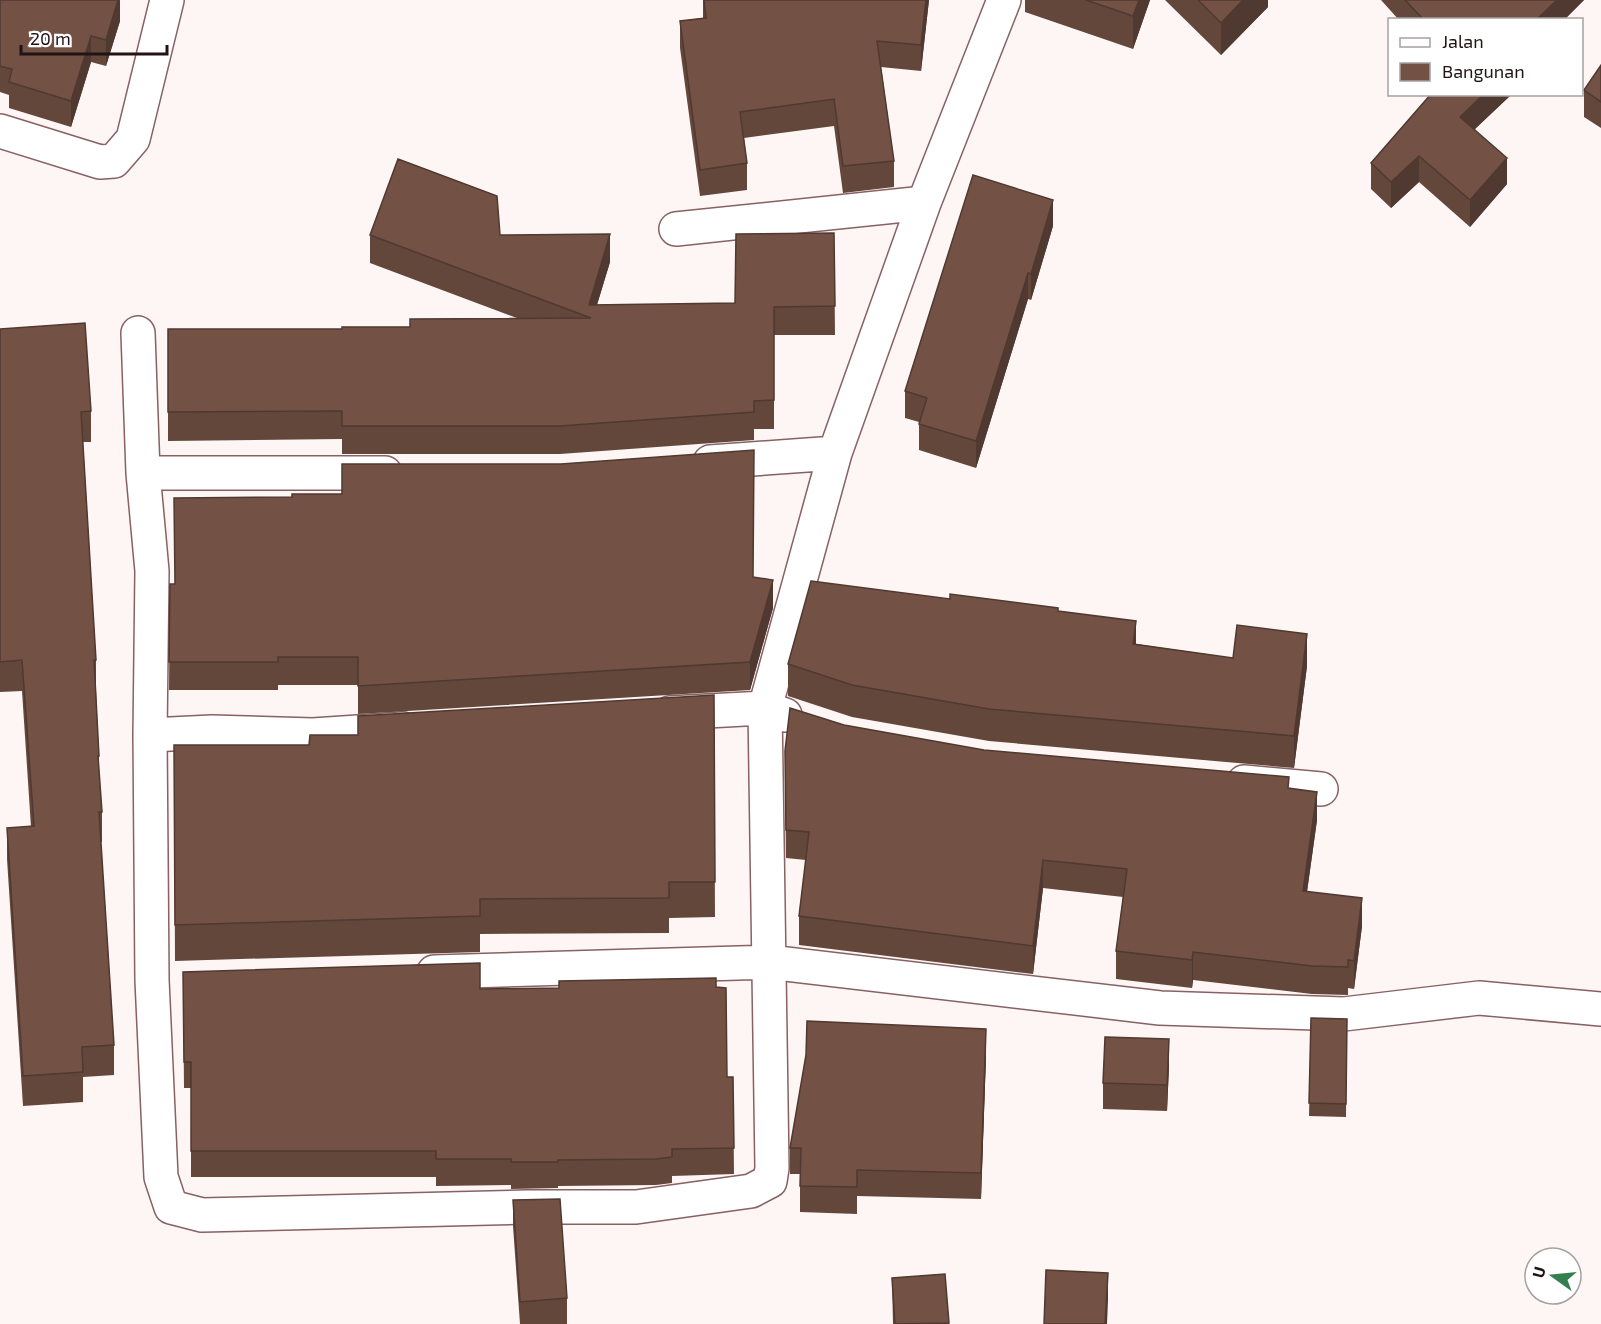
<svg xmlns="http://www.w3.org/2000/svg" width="1601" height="1324" viewBox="0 0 1601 1324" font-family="'Exo 2',sans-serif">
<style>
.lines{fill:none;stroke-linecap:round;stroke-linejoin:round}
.minor-casing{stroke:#876163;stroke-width:36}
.minor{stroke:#fff;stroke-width:33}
.wall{fill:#63473b}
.shaded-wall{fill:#503930}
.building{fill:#735245;stroke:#503930;stroke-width:1.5}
</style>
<rect width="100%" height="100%" fill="#fef5f5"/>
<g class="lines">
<g class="minor-casing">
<path id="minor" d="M 0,131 L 100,162 L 114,161 L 133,139 L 167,0
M 676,229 L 924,203
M 138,333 L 143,473
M 710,462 L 835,453
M 385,473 L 143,473 L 152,571 L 150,735 L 152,980 L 161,1177 L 171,1207 L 202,1215 L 528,1207 L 636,1207 L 751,1191 L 770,1181 L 772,1168 L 765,708 L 835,453 L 924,203 L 1004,0
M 670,713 L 765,708 L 785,715
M 150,735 L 212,732 L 313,735 L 403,729
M 1244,782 L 1321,789
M 434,972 L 769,962 L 1160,1008 L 1344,1014 L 1479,998 L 1601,1009"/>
</g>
<use href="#minor" class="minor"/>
</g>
<path class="wall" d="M 0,0 L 120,0 L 120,21 L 106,66 L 91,62 L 71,127 L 9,108 L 9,95 L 0,92 Z
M 703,0 L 929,0 L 921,71 L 881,67 L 894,161 L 894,187 L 843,193 L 834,126 L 744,138 L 747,163 L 747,190 L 700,196 L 680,48 L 680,21 L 703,18 Z
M 1025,0 L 1150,0 L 1133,49 L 1025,12 Z
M 1165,0 L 1268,0 L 1268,7 L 1221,55 Z
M 1381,0 L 1584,0 L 1564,20 L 1399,20 Z
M 1601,65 L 1601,128 L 1584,117 L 1584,90 Z
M 1431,94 L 1512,94 L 1475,129 L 1507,184 L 1470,227 L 1419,182 L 1391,208 L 1371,189 L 1371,163 Z
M 1053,226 L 1031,300 L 1028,299 L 976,468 L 919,450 L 919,422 L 905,418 L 905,391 Z
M 834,233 L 835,335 L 774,335 L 774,429 L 754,429 L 754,440 L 560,454 L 342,454 L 342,439 L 168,441 L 168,329 L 342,329 L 410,327 L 517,318 L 370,263 L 370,235 L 500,235 L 610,262 L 597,305 L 735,303 Z
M 0,329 L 91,411 L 91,442 L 83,442 L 96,660 L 96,690 L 99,756 L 99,780 L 102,812 L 102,842 L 101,842 L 114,1045 L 114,1075 L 83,1077 L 83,1102 L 23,1106 L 7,859 L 7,828 L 31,827 L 22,691 L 0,692 Z
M 754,577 L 773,608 L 750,690 L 358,714 L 358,685 L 278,685 L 278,690 L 169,690 L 170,584 Z
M 950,599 L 1058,611 L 1136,644 L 1233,658 L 1307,666 L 1294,768 L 989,741 L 852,717 L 788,696 L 788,664 Z
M 714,695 L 715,917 L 669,918 L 669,933 L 480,934 L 480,952 L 175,961 L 174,745 L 309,745 L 358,735 Z
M 844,725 L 984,750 L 1289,789 L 1317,820 L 1307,892 L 1362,926 L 1354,989 L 1348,988 L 1348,995 L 1312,994 L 1193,980 L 1192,988 L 1116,979 L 1116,951 L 1123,897 L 1043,888 L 1033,974 L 799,945 L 799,916 L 806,860 L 786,858 L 785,780 Z
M 183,972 L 480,989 L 716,987 L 727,1077 L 733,1077 L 734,1174 L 672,1176 L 672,1183 L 656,1185 L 558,1186 L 558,1188 L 511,1189 L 511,1185 L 436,1186 L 436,1177 L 191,1177 L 191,1088 L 184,1088 Z
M 1311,1018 L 1347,1019 L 1346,1117 L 1309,1116 Z
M 986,1056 L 981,1199 L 857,1196 L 857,1214 L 800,1212 L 800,1174 L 790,1174 L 790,1148 Z
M 1169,1066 L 1167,1111 L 1103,1109 L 1103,1083 Z
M 513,1200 L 567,1298 L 567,1324 L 520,1324 L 513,1226 Z
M 945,1274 L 949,1324 L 893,1324 L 892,1278 Z"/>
<path class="shaded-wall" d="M 118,0 L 120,0 L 120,21 L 106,66 L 106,40 Z
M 926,0 L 929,0 L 921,71 L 921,45 Z
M 1139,0 L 1150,0 L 1133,49 L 1133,16 Z
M 1243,0 L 1268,0 L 1268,7 L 1221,55 L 1221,23 Z
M 1557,0 L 1584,0 L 1564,20 L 1536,20 Z
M 91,36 L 91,62 L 71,127 L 71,101 Z
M 1484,94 L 1512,94 L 1460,143 L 1460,117 Z
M 1419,156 L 1419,182 L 1391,208 L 1391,182 Z
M 1507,158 L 1507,184 L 1470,227 L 1470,200 Z
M 1053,200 L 1053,226 L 1031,300 L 1031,274 Z
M 610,234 L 610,262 L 591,324 L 589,305 Z
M 1028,273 L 1028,299 L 976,468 L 976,441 Z
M 773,580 L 773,608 L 750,690 L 750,662 Z
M 1136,621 L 1136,653 L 1133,644 Z
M 1307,634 L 1307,666 L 1294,768 L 1294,736 Z
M 1317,792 L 1317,820 L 1303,920 L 1303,891 Z
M 1043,860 L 1043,888 L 1033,974 L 1033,946 Z
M 1362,898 L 1362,926 L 1354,989 L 1354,961 Z
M 1193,952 L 1193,980 L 1192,988 L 1192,960 Z
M 986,1029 L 986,1056 L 981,1199 L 981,1173 Z
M 1169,1039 L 1169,1066 L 1167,1111 L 1167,1085 Z
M 1108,1273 L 1108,1300 L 1107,1324 L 1105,1324 Z"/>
<path class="building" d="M 0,0 L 118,0 L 106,40 L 91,36 L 71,101 L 9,82 L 12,69 L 0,66 Z
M 704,0 L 926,0 L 921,45 L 877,41 L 894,161 L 843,166 L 834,99 L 740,112 L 747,163 L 700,170 L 680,21 L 706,18 Z
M 1086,0 L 1139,0 L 1133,16 Z
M 1198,0 L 1243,0 L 1221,23 Z
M 1405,0 L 1557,0 L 1536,20 L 1424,20 Z
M 1601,65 L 1601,102 L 1584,90 Z
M 1431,94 L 1484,94 L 1460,117 L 1507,158 L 1470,200 L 1419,156 L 1391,182 L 1371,163 Z
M 398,159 L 497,196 L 500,235 L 610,234 L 589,305 L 735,303 L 736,234 L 834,233 L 835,306 L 774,307 L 774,400 L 754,401 L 754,412 L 560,426 L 342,426 L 342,411 L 168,412 L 168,329 L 342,329 L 342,327 L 410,327 L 410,319 L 591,318 L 370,235 Z
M 973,175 L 1053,200 L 1031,274 L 1028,273 L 976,441 L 919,424 L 927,398 L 905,391 Z
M 85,323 L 91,411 L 81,412 L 96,660 L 94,660 L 99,756 L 98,756 L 102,812 L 99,812 L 114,1045 L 82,1047 L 83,1072 L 23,1076 L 7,828 L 34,826 L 22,660 L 0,662 L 0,329 Z
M 754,450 L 753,577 L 773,580 L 750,662 L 358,686 L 358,657 L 278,657 L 278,662 L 169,662 L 170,584 L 175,584 L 174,498 L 292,497 L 292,494 L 342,494 L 342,464 L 561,464 Z
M 811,581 L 950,599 L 950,594 L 1058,608 L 1058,611 L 1136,621 L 1133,644 L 1233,658 L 1237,625 L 1307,634 L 1294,736 L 989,709 L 852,685 L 788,664 Z
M 714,695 L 715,882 L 669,882 L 669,898 L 480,899 L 480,916 L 175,925 L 174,745 L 309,745 L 310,735 L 358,735 L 358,716 Z
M 790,708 L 844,725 L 984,750 L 1289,777 L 1288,788 L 1317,792 L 1303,891 L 1362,898 L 1354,961 L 1348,960 L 1348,967 L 1312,966 L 1193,952 L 1192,960 L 1116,951 L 1127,869 L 1043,860 L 1033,946 L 799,916 L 809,832 L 786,830 L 785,751 Z
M 480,963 L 480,989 L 559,988 L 559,981 L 716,978 L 716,987 L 726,988 L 727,1077 L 733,1077 L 734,1148 L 672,1149 L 672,1157 L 656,1159 L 558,1160 L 558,1162 L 511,1162 L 511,1159 L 436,1159 L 436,1151 L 191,1151 L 191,1062 L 184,1062 L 183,972 Z
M 1311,1018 L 1347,1019 L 1346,1104 L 1309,1103 Z
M 807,1021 L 986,1029 L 981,1173 L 857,1170 L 857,1187 L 800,1186 L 801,1148 L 790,1148 L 806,1055 Z
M 1105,1037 L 1169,1039 L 1167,1085 L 1103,1083 Z
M 560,1199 L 567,1298 L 520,1302 L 513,1200 Z
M 1046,1270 L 1108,1273 L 1105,1324 L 1044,1324 Z
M 945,1274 L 949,1323 L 895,1324 L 892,1278 Z"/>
<rect x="1388" y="18" width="195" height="78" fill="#ffffff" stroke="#a7a1a1" stroke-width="1.5"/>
<rect x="1400" y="38" width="30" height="9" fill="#ffffff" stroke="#a7a1a1" stroke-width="1.5"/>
<text x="1442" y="48" font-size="18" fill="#221314">Jalan</text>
<rect x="1400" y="63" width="30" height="18" fill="#735245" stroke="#a7a1a1" stroke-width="1.5"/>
<text x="1442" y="78" font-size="18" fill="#221314">Bangunan</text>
<g transform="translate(1553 1276) rotate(285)"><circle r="28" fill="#ffffff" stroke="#a7a1a1" stroke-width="1.5"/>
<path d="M0-4.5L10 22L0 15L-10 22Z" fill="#328050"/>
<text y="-9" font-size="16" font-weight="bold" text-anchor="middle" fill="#221314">U</text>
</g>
<path d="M21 45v9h146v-9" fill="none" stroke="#221314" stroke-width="3"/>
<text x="30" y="45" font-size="18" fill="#221314" stroke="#ffffff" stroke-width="4.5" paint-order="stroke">20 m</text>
</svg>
